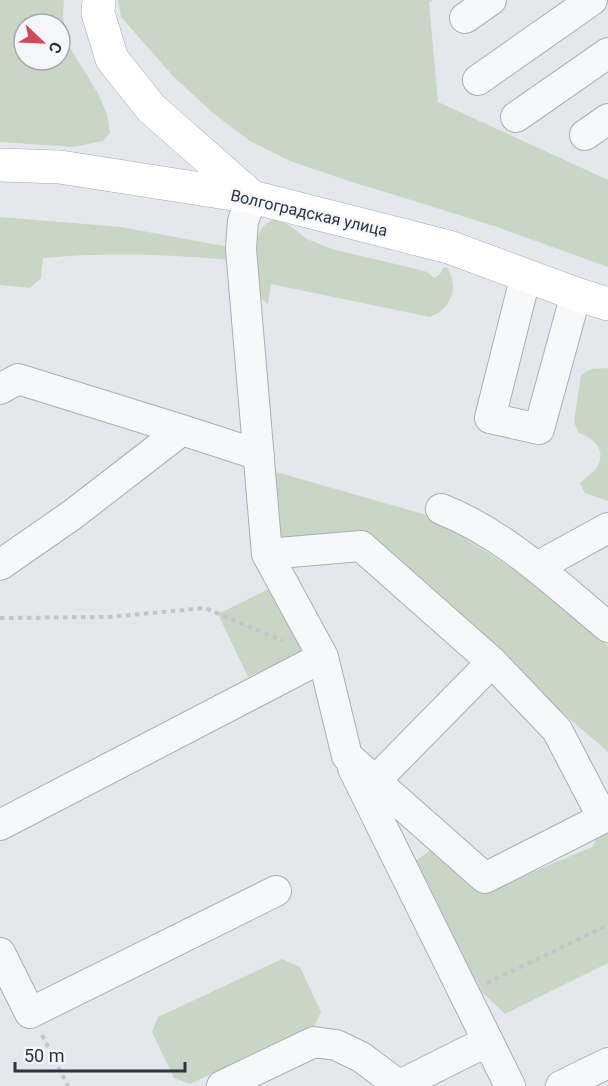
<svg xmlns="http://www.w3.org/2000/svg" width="608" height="1086" viewBox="0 0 608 1086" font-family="Roboto,sans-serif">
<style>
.green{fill:#c9d6c5;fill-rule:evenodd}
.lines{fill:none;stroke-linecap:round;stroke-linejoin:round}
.minor-casing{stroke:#a9aeb7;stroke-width:32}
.major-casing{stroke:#a3abb8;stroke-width:34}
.path{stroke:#c2c5cb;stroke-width:4;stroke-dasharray:4.5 4.5;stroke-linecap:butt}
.minor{stroke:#f7f8fa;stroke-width:30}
.major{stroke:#fff;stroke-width:33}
.labels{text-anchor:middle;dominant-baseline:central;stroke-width:4.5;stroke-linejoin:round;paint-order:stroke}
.street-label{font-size:16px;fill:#2b3445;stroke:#f4f6f9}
</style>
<rect width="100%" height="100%" fill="#e4e7ec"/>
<path class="green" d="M 0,0 L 64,0 L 63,17 L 67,43 L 99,95 L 107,115 L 110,133 L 103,141 L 73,147 L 0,142 ZM 24,24 L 60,24 L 60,60 L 24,60 Z
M 118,0 L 433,0 L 429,3 L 438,102 L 608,180 L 608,267 L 494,226 L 411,200 L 352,182 L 290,161 L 250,141 L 213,113 L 173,76 L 121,17 Z
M 0,217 L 121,227 L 229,247 L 232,260 C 169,254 105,252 43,258 L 41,278 L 30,288 L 0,285 Z
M 274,219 L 289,225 L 307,239 L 332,249 L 416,269 L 427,272 L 434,278 L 440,274 L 443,268 L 447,267 C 459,288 452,308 430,317 L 271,284 L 268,304 L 257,295 L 255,241 L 263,226 Z
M 608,368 L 608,501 L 585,493 L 580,483 C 585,478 591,474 595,470 C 608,452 596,439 579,433 L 574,422 L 581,375 L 591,369 Z
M 276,472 L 430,516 L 532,581 L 608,646 L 608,752 L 519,675 L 439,594 L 368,539 L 278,545 Z
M 275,586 L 306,650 L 248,677 L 218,614 Z
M 608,821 L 608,963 L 505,1014 L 482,992 L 414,862 L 431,850 L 482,893 L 592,847 Z
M 282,959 L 300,967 L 321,1012 L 315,1025 L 190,1084 L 174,1078 L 152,1032 L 158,1017 Z"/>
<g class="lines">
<g class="minor-casing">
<path id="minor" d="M 465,18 L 491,0
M 478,80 L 592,0
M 516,117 L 608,53
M 585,135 L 608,119
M 252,197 L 243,221 L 241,249 L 267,554 L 323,657 L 347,756 L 485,878 L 603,818 L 557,730 L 492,662 L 361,546 L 267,554
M 526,275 L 490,418 L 539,429 L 576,294
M 0,389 L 18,379 L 182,430 L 259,455
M 441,509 C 505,534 556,584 608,627
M 0,565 L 72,515 L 182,430
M 537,567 L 608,528
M 353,768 L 510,1086
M 376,780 L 492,662
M 0,825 L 323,657
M 0,953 L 30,1013 L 276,891
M 400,1085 L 488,1041
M 222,1086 L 314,1042 L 336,1045 L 361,1057 L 400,1086
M 561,1086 L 608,1063"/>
</g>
<g class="major-casing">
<path id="major" d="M 99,0 L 98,13 L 112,59 L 151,108 L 252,197
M 0,165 L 60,167 L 252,197 L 449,247 L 576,294 L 608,304"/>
</g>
<path class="path" d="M 0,618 L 109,617 L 205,608 L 283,641
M 487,983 L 608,925
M 42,1035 L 68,1086"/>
<use href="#minor" class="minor"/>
<use href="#major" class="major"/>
</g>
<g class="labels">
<g class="street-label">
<text transform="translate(309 213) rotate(13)">Волгоградская улица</text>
</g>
</g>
<g transform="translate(42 42) rotate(113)"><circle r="28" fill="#f4f6f9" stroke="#a4a8b1" stroke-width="1.5"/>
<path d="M0-4.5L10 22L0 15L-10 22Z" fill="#d1495b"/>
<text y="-9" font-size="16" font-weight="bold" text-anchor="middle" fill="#2b3445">С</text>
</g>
<path d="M15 1062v9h170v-9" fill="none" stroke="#2b3445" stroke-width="3"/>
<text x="24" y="1062" font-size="18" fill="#2b3445" stroke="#f4f6f9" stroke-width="4.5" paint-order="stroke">50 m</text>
</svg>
